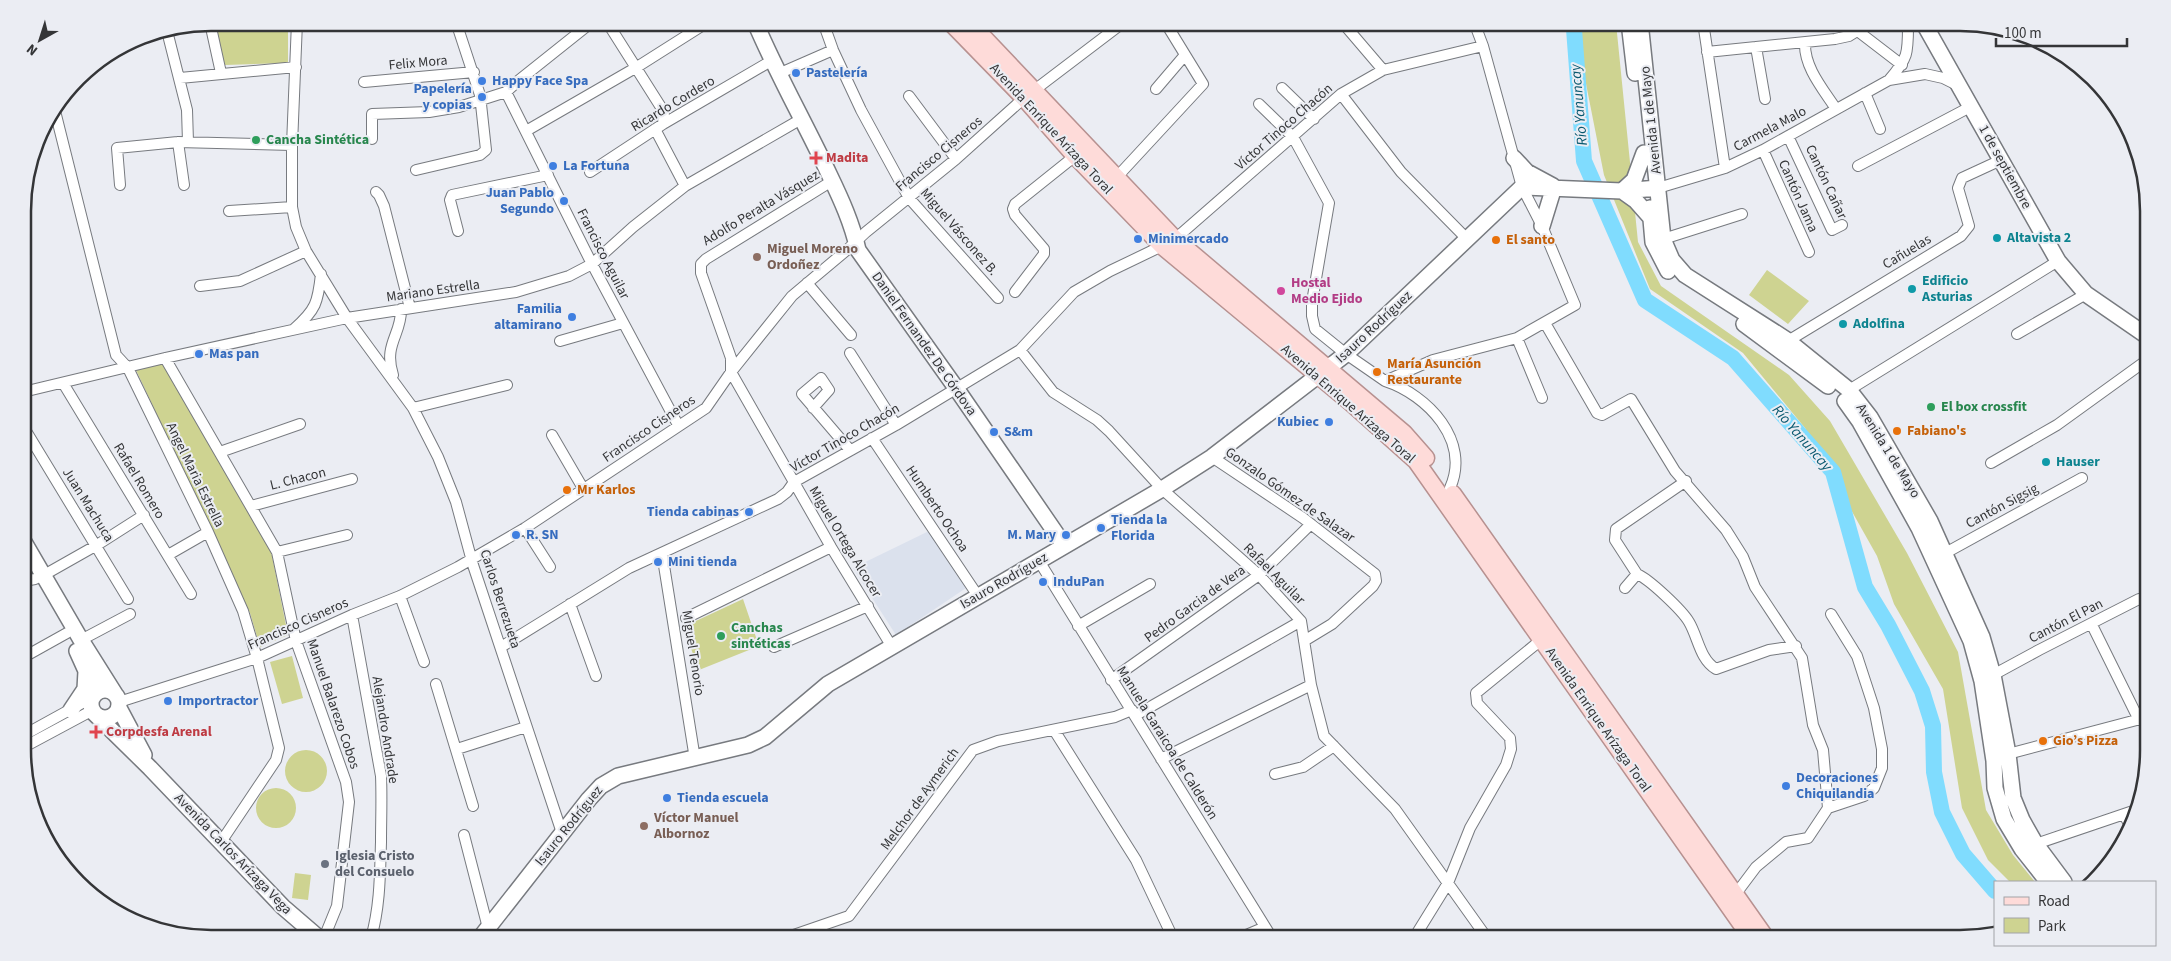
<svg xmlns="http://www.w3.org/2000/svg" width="2171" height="961" viewBox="0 0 2171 961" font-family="'Source Sans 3',sans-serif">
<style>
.built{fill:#dbe1ed}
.green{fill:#ced391}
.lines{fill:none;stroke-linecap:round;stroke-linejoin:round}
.river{stroke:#80dcfe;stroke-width:16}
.street-casing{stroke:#777a7f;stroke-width:12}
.secondary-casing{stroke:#777a7f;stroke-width:18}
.primary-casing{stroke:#b79190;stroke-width:19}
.street{stroke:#fff;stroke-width:10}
.secondary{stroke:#fff;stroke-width:15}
.primary{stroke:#fedbd9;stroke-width:16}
.shop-dot{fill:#3f7fe0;stroke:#ebedf3;stroke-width:2}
.leisure-dot{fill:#2e9e5b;stroke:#ebedf3;stroke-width:2}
.health-dot{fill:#e0444e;stroke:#ebedf3;stroke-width:2}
.culture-dot{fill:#0f9aa8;stroke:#ebedf3;stroke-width:2}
.food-dot{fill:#e8710a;stroke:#ebedf3;stroke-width:2}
.education-dot{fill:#8d6e63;stroke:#ebedf3;stroke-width:2}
.hotel-dot{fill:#d1479c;stroke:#ebedf3;stroke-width:2}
.worship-dot{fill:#6b7280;stroke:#ebedf3;stroke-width:2}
.labels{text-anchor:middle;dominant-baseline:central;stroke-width:4;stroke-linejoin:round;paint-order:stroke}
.street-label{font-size:14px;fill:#343537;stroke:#ebedf3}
.shop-label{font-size:14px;font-weight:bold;fill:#366cbe;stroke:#ebedf3;text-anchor:start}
.leisure-label{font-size:14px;font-weight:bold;fill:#27864d;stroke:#ebedf3;text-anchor:start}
.health-label{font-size:14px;font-weight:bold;fill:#be3a42;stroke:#ebedf3;text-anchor:start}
.culture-label{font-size:14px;font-weight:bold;fill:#0d838f;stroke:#ebedf3;text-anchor:start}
.food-label{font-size:14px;font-weight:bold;fill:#c56008;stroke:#ebedf3;text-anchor:start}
.education-label{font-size:14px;font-weight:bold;fill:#785e54;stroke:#ebedf3;text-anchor:start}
.hotel-label{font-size:14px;font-weight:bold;fill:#b23c85;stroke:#ebedf3;text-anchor:start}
.worship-label{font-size:14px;font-weight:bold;fill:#5b616d;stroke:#ebedf3;text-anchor:start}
.water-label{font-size:15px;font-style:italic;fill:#08586f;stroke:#ebedf3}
.rim{fill:none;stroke:#343537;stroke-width:2.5}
</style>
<rect width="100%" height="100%" fill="#ebedf3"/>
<path class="built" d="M 929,531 L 966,588 L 896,635 L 853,568 Z"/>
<path class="green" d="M 214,23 L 288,23 L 288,63 L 225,65 Z
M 1574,23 L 1616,23 L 1638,242 L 1661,286 L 1789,375 L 1830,421 L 1907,553 L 1958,652 L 1986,810 L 2013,855 L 2035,882 L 2010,882 L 1988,860 L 1962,808 L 1943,689 L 1894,604 L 1877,556 L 1805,428 L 1743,353 L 1650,289 L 1604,175 Z
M 1767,270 L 1809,301 L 1788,324 L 1749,295 Z
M 164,363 L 271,551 L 288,635 L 260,647 L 250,613 L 136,370 Z
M 743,599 L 759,646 L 699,670 L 683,627 Z
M 292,656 L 303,698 L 282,704 L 270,662 Z
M285 771a21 21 0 1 1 42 0a21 21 0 1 1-42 0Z
M256 808a20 20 0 1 1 40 0a20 20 0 1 1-40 0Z
M 295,873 L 311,875 L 308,900 L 292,898 Z"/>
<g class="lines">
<path class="river" d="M 1572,22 L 1574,29 L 1584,161 L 1645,300 L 1733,358 L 1833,472 L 1865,587 L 1888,625 L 1922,691 L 1933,726 L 1934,772 L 1942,812 L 1963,854 L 1995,891"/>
<g class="street-casing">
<path id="street" d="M 297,22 L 292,145 L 292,207 L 296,227 L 306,251 L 347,318 L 413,408 L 438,457 L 456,502 L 473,565 L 562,833
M 607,22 L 664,112 L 663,124
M 823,22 L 833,50 L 861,110 L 909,198 L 998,298
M 1342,22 L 1383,70
M 1703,22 L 1725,168
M 1846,22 L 1902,65
M 210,23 L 221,73
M 167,31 L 187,110 L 188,142
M 1805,43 C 1804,67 1823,89 1836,109
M 1756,47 L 1765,99
M 1707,52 L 1835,39 L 1849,36 L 1857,31
M 778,74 L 833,50
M 180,78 L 296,67
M 1889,80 C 1909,57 1908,53 1908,22
M 364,82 L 474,72
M 1282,88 L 1314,119
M 1156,89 L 1185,55
M 506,92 L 592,264 L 678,425
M 1865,93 L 1880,129
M 1341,94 L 1401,172 L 1467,239
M 909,96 L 956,159
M 1259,104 L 1293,137 L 1329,203 L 1312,302 L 1312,316 L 1315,329 L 1346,354 L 1385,381 L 1433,360 L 1517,338 L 1575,305 L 1542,226 L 1522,187 L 1483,46 L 1474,22
M 55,111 L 116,355 L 128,368 L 208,532 L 243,611 L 257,658 L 279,748 L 276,760 L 221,842
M 655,129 L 685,186
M 526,131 L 637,67 L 708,22
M 1788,136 L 1832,230 L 1842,225
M 372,139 L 372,114 L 429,112 L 459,107 L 506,92 L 518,81 L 592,22
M 178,142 L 184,185
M 1763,150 L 1809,252
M 1858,166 L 1972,106
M 416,170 L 480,155 L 486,150 L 480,95 L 456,22
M 590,172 L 663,124 L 771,61
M 1116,178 L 1203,84 L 1165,22
M 832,181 L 706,259 L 701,264 L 701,273 L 731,358 L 731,372 L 831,547 L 892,647
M 120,185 L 117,148 L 178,142 L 292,145
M 1658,188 L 1725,168 L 1763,150 L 1889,80 L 1925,74 L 1943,78 L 1959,86
M 376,192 L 379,195 L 384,206 L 410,308
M 229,211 L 292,207
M 458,231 L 450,200 L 452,195 L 548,175
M 1175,239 L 1341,94 L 1383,70 L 1483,46
M 1657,241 L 1742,214
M 807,283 L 851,335
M 200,286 L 240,281 L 306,251
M 1015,292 L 1044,254 L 1044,249 L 1015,215 L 1013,209 L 1015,204 L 1075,156
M 1545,323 L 1597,413 L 1602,415 L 1631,399 L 1675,471 L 1726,530 L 1743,557 L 1755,587 L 1802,658 L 1813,725 L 1823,750 L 1828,808 L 1808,838 L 1786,842 L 1756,867 L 1735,895
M 294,329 C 316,310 318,302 321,274
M 2017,334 L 2086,294
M 1517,338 L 1542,398
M 560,341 L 623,323
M 1783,344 L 1961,236 L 1969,226 L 1958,188 L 1962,178 L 2001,160
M 1020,350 L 1053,392 L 1097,420 L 1109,431 L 1162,489 L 1259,575 L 1301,621 L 1311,685 L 1324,736 L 1395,809 L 1487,938
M 850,353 L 896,425
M 165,358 L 277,552 L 296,641 L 346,782 L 349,802 L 337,906 L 324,938
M 393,375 C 383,344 402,334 401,309
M 1385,381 C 1428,395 1471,441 1450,488
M 63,383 L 191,594
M 1849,390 L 2058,261
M 23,392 L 165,358 L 347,318 L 516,292 L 569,276 L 592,264 L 633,227 L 685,186 L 803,118
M 413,408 L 507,385
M 813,408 L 829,390 L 821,378 L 802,394 L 850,450
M 23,426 L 128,599
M 552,435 L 584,490
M 872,438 L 978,596
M 220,452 L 300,424
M 1212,457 L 1303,518 L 1375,574 L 1376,581 L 1373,586 L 1332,624 L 1304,641
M 1991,463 L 2057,425 L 2147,360
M 251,506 L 352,479
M 525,528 L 550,567
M 277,552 L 347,535
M 662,553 L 695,759
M 168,555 L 208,532
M 1940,556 L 2082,478
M 1039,561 L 1272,938
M 1637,574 C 1649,579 1682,610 1689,622 C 1698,637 1700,660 1716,669 L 1769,650 L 1796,646
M 24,581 L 35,579 L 44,575 L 97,545 L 144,515
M 1625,588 L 1637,574 L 1615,540 L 1616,529 L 1686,481
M 400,596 L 424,662
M 570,604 L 596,676
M 352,615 L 381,776 C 382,798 381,820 381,842 C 380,875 380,907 371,938
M 686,618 L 831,547
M 2092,625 L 2139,720
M 1078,626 L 1150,584
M 81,640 L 130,614
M 501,647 L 629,568 L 778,499 L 787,492 L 794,482 L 896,425 L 1020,350 L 1074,292 L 1110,271 L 1162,246
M 774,647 L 868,606
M 24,657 L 67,633
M 1993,675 L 2039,650 L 2139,599 L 2143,600 L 2148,609
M 1111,680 L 1259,575 L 1311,524
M 436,684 L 473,806
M 119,702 L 257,658 L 352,615 L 400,596 L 458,567 L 525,528 L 706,408 L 731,372 L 792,296 L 848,249 L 866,232 L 956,159 L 1024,98 L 1124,22
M 1136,715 L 1301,621
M 1054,730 L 1136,860 L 1173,938
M 24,735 L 93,697
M 24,747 L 93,710
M 457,749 L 526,727
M 2008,754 L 2148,717
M 1161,759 L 1311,685
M 1275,774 L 1303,767 L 1334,746
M 1828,808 L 1864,796 L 1874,788 L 1882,768 L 1882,749 L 1874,708 L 1857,656 L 1831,614
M 2124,815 L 2131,827
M 464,835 L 488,928
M 2030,846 L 2136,810
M 785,938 L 849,916 L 973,750 L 998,741 L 1115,717 L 1132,710
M 1239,938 L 1265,927
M 1414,938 L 1448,883 L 1470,828 L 1506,765 L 1511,749 L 1510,738 L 1477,703 L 1476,693 L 1541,640"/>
</g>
<g class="secondary-casing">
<path id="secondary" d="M 755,22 C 777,74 805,123 829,174 C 841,199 852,223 858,250 L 956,388 L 1064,545
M 1629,22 L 1635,73
M 1640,22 L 1663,239 L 1672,260 L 1685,275 L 1787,340 L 1849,390 L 1870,417 L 1930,521 L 1982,637 L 1993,675 L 2008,754 L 2013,798 L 2022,820 L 2035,843 L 2064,882
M 1923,22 L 2058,261 L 2086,294 L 2147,336
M 1644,153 L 1634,180 L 1622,191 L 1636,201 L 1651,218
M 1514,158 L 1527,172 L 1553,186
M 1650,208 L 1653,242 L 1668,271
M 1542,226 L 1554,187
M 1744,324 L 1828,386
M 1845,401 L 1860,422 L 1919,528 L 1971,641 L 1982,681 L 1994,761 L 1995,788 L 2004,819 L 2022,849 L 2048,882
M 24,542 L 81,640 L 115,694
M 77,651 L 96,693
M91 704a14 14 0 1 1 28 0a14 14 0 1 1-28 0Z
M 119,708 L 144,755
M 71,710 L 85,689 L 86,671
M 94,713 L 150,768 L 283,907 L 319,938
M 480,938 L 589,799 L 601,786 L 618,776 L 748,745 L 765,737 L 828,684 L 1162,489 L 1212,457 L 1346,354 L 1522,187 L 1622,191 L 1658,188"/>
</g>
<g class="primary-casing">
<path id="primary" d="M 950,22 L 1024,98 L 1075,156 L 1162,246 L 1350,402 L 1416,461 L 1751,938
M 969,22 L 1175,239 L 1404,433 L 1426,458
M 1453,494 L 1766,938"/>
</g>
<use href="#street" class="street"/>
<use href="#secondary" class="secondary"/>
<use href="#primary" class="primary"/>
</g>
<g class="shop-dot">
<circle cx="796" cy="73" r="5"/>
<circle cx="482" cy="81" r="5"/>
<circle cx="482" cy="97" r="5"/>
<circle cx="553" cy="166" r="5"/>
<circle cx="564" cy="201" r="5"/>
<circle cx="1138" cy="239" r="5"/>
<circle cx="572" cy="317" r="5"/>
<circle cx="199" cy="354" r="5"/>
<circle cx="1329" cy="422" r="5"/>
<circle cx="994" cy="432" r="5"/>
<circle cx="749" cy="512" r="5"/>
<circle cx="1101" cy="528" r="5"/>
<circle cx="516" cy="535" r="5"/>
<circle cx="1066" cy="535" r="5"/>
<circle cx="658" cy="562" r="5"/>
<circle cx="1043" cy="582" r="5"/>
<circle cx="168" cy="701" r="5"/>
<circle cx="1786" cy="786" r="5"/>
<circle cx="667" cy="798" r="5"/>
</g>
<g class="leisure-dot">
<circle cx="256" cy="140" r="5"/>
<circle cx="1931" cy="407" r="5"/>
<circle cx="721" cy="636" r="5"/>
</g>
<g class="health-dot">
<path d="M813.5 150.5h5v5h5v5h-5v5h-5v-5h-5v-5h5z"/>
<path d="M93.5 724.5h5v5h5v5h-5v5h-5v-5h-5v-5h5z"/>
</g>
<g class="culture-dot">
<circle cx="1997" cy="238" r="5"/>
<circle cx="1912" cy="289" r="5"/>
<circle cx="1843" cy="324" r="5"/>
<circle cx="2046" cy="462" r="5"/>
</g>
<g class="food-dot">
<circle cx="1496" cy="240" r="5"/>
<circle cx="1377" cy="372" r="5"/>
<circle cx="1897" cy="431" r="5"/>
<circle cx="567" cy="490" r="5"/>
<circle cx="2043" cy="741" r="5"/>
</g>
<g class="education-dot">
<circle cx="757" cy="257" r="5"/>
<circle cx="644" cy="826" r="5"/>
</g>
<circle class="hotel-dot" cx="1281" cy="291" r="5"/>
<circle class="worship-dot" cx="325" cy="864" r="5"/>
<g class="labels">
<g class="street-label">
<text transform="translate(418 63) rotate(-5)">Felix Mora</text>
<text transform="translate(673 104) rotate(-31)">Ricardo Cordero</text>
<text transform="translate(1651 120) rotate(-96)">Avenida 1 de Mayo</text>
<text transform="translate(1284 127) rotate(-41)">Víctor Tinoco Chacón</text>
<text transform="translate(1051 129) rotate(47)">Avenida Enrique Arízaga Toral</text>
<text transform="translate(1770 129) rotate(-28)">Carmela Malo</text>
<text transform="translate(939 154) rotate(-40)">Francisco Cisneros</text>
<text transform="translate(2005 167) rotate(61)">1 de septiembre</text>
<text transform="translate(1826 182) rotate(65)">Cantón Cañar</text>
<text transform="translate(1798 196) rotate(66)">Cantón Jama</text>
<text transform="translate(761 208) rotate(-31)">Adolfo Peralta Vásquez</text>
<text transform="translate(959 232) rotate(49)">Miguel Vásconez B.</text>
<text transform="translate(1907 252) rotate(-31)">Cañuelas</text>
<text transform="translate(603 254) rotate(63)">Francisco Aguilar</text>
<text transform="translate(433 291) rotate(-8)">Mariano Estrella</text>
<text transform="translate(1374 327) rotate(-43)">Isauro Rodríguez</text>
<text transform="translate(924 344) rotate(55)">Daniel Fernandez De Córdova</text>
<text transform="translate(1348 404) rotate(41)">Avenida Enrique Arízaga Toral</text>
<text transform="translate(649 429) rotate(-34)">Francisco Cisneros</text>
<text transform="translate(845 438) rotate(-30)">Víctor Tinoco Chacón</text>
<text transform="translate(1888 451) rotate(58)">Avenida 1 de Mayo</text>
<text transform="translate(195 475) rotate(64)">Angel Maria Estrella</text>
<text transform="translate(298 479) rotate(-14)">L. Chacon</text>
<text transform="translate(139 481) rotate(59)">Rafael Romero</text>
<text transform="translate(1290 495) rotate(35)">Gonzalo Gómez de Salazar</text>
<text transform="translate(88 505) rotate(58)">Juan Machuca</text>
<text transform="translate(2002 506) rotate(-28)">Cantón Sigsig</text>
<text transform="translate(937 509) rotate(56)">Humberto Ochoa</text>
<text transform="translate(845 542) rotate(59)">Miguel Ortega Alcocer</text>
<text transform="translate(1274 574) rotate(45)">Rafael Aguilar</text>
<text transform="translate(1004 581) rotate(-30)">Isauro Rodríguez</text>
<text transform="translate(500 599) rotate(72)">Carlos Berrezueta</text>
<text transform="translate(1195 604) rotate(-36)">Pedro Garcia de Vera</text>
<text transform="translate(2066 621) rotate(-27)">Cantón El Pan</text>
<text transform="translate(298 624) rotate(-24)">Francisco Cisneros</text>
<text transform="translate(693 653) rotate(81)">Miguel Tenorio</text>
<text transform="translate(333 704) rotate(71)">Manuel Balarezo Cobos</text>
<text transform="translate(1598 720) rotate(55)">Avenida Enrique Arízaga Toral</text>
<text transform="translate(385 730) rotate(81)">Alejandro Andrade</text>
<text transform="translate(1167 743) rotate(58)">Manuela Garaicoa de Calderón</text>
<text transform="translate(920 799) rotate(-54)">Melchor de Aymerich</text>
<text transform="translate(569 826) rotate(-51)">Isauro Rodríguez</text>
<text transform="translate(233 854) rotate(46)">Avenida Carlos Arízaga Vega</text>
</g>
<g class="shop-label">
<text x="806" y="73">Pastelería</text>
<text x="492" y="81">Happy Face Spa</text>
<text x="472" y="89" text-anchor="end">Papelería<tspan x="472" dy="16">y copias</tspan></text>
<text x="563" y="166">La Fortuna</text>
<text x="554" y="193" text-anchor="end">Juan Pablo<tspan x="554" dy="16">Segundo</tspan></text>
<text x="1148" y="239">Minimercado</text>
<text x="562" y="309" text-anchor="end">Familia<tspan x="562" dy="16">altamirano</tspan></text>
<text x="209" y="354">Mas pan</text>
<text x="1319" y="422" text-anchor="end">Kubiec</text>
<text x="1004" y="432">S&amp;m</text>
<text x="739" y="512" text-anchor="end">Tienda cabinas</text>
<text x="1111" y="520">Tienda la<tspan x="1111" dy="16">Florida</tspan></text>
<text x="526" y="535">R. SN</text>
<text x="1056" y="535" text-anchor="end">M. Mary</text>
<text x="668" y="562">Mini tienda</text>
<text x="1053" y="582">InduPan</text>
<text x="178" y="701">Importractor</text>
<text x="1796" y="778">Decoraciones<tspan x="1796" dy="16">Chiquilandia</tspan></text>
<text x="677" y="798">Tienda escuela</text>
</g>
<g class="leisure-label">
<text x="266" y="140">Cancha Sintética</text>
<text x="1941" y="407">El box crossfit</text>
<text x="731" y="628">Canchas<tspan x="731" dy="16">sintéticas</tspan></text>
</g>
<g class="health-label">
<text x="826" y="158">Madita</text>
<text x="106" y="732">Corpdesfa Arenal</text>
</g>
<g class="culture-label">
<text x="2007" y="238">Altavista 2</text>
<text x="1922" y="281">Edificio<tspan x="1922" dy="16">Asturias</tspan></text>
<text x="1853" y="324">Adolfina</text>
<text x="2056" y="462">Hauser</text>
</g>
<g class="food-label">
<text x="1506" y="240">El santo</text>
<text x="1387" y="364">María Asunción<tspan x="1387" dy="16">Restaurante</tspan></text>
<text x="1907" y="431">Fabiano's</text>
<text x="577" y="490">Mr Karlos</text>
<text x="2053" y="741">Gio’s Pizza</text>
</g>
<g class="education-label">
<text x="767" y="249">Miguel Moreno<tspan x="767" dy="16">Ordoñez</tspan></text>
<text x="654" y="818">Víctor Manuel<tspan x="654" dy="16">Albornoz</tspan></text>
</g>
<g class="hotel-label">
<text x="1291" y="283">Hostal<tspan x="1291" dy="16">Medio Ejido</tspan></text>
</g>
<g class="worship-label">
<text x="335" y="856">Iglesia Cristo<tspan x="335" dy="16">del Consuelo</tspan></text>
</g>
<g class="water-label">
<text transform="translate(1579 105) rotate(-95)">Río Yanuncay</text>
<text transform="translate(1802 438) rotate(49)">Río Yanuncay</text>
</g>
</g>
<path d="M0 0H2171V961H0ZM211 31H1960A180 180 0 0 1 2140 211V750A180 180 0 0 1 1960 930H211A180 180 0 0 1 31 750V211A180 180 0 0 1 211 31Z" fill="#ebedf3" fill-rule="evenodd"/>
<path class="rim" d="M211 31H1960A180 180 0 0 1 2140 211V750A180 180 0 0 1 1960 930H211A180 180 0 0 1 31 750V211A180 180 0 0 1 211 31Z"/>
<rect x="1994" y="881" width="162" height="65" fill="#ebedf3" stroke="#a2a3a8"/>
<rect x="2004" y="897" width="25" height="8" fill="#fedbd9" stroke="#a2a3a8"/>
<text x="2038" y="906" font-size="15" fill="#343537">Road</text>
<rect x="2004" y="918" width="25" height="15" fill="#ced391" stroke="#a2a3a8"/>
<text x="2038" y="931" font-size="15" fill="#343537">Park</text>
<g transform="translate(40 40) rotate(219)" stroke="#ebedf3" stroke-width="4" paint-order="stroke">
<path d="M0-4L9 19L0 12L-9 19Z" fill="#343537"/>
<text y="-8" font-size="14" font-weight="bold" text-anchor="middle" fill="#343537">N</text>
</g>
<path d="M1996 38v8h131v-8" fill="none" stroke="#343537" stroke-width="2.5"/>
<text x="2004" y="38" font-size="15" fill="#343537" stroke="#ebedf3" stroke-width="4" paint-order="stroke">100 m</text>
</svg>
